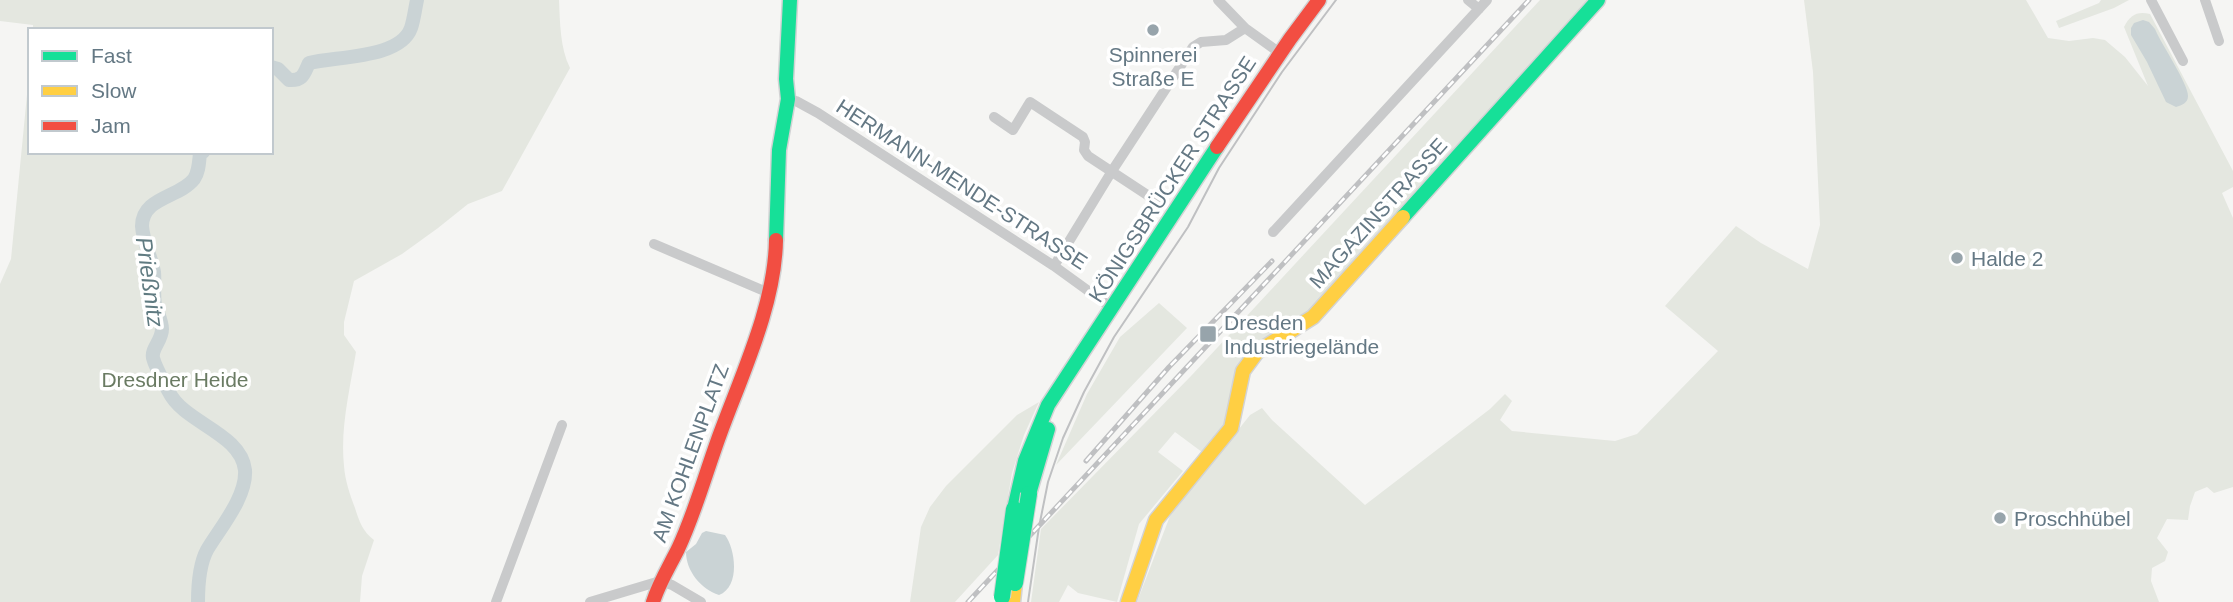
<svg xmlns="http://www.w3.org/2000/svg" width="2233" height="602" viewBox="0 0 2233 602" font-family="Helvetica,sans-serif">
<style>
.green{fill:#e4e7e0}
.water{fill:#cad3d5}
.lines{fill:none;stroke-linecap:round;stroke-linejoin:round}
.river{stroke:#cad3d5;stroke-width:14}
.fast-casing{stroke:#d2d3d4;stroke-width:17}
.slow-casing{stroke:#d2d3d4;stroke-width:17}
.jam-casing{stroke:#d2d3d4;stroke-width:17}
.street{stroke:#c9cacb;stroke-width:10}
.fast{stroke:#16e098;stroke-width:14}
.slow{stroke:#ffcf43;stroke-width:14}
.jam{stroke:#f24e42;stroke-width:14}
.tram{stroke:#bfc0c2;stroke-width:2}
.rail-casing{stroke:#bfc0c2;stroke-width:5}
.rail{stroke:#fff;stroke-width:2.5;stroke-dasharray:8;stroke-linecap:butt}
.fast-bridge-casing{stroke:#d2d3d3;stroke-width:18;stroke-linecap:butt}
.fast-bridge{stroke:#16e098;stroke-width:16}
.poi-dot{fill:#97a4ab;stroke:#fff;stroke-width:2.5}
.labels{text-anchor:middle;dominant-baseline:central;stroke-width:7;stroke-linejoin:round;paint-order:stroke}
.poi-label{font-size:21px;fill:#647884;stroke:#fff;text-anchor:start}
.street-label{font-size:21px;fill:#647884;stroke:#fff}
.park-label{font-size:21px;fill:#6a7b63;stroke:#fff}
.water-label{font-size:23px;font-style:italic;fill:#607b81;stroke:#fff}
</style>
<rect width="100%" height="100%" fill="#f5f5f3"/>
<path class="green" d="M 0,0 L 559,0 C 560,22 560,48 570,68 L 502,191 L 468,204 L 438,228 L 402,254 L 354,281 L 344,322 L 344,335 L 356,352 C 350,389 340,428 344,466 C 345,480 350,495 355,508 C 359,521 363,532 374,540 L 362,576 L 360,602 L 0,602 L 0,284 L 11,259 L 30,64 L 30,152 L 271,152 L 271,30 L 33,30 L 33,25 L 0,21 Z
M 1540,0 L 1588,0 L 1313,309 L 1256,347 L 1227,422 L 1202,452 L 1175,432 L 1158,452 L 1183,471 L 1139,524 L 1117,602 L 1078,593 L 1068,585 L 1059,602 L 1031,602 L 1041,529 L 1191,376 Z
M 1804,0 L 2026,0 L 2048,38 L 2069,41 L 2093,38 L 2105,40 L 2125,57 L 2148,86 L 2124,27 C 2130,15 2137,11 2150,14 L 2233,171 L 2233,187 L 2222,193 L 2233,218 L 2233,487 L 2214,493 L 2207,487 L 2195,492 L 2190,506 L 2188,520 L 2167,519 L 2157,538 L 2168,552 L 2165,561 L 2152,568 L 2151,581 L 2159,602 L 1137,602 L 1170,516 L 1250,415 L 1262,408 L 1272,420 L 1365,505 L 1490,409 L 1505,394 L 1512,401 L 1500,420 L 1512,431 L 1615,441 L 1637,434 L 1718,351 L 1665,306 L 1736,226 L 1761,243 L 1808,269 L 1820,225 L 1813,72 Z
M 2101,0 L 2129,0 L 2114,8 L 2059,28 L 2056,21 L 2099,3 Z
M 1159,303 L 1187,328 L 1056,465 L 1087,394 L 1120,337 Z
M 1039,402 L 1024,435 L 1012,473 L 998,555 L 955,602 L 910,602 L 921,527 L 930,507 L 946,486 L 1017,415 Z"/>
<path class="water" d="M 2143,20 L 2149,22 L 2155,29 C 2161,44 2188,83 2188,96 C 2188,103 2182,105 2176,107 L 2166,102 L 2147,62 L 2131,35 L 2131,28 L 2134,23 Z
M 706,531 L 725,535 C 736,550 740,587 719,595 C 701,589 686,571 686,552 L 696,544 L 702,533 Z"/>
<g class="lines">
<path class="river" d="M 271,67 L 278,69 L 289,80 C 303,81 304,74 309,63 C 336,56 400,59 411,28 C 414,19 415,9 417,0
M 198,602 C 198,586 199,565 207,550 C 220,528 247,497 245,470 C 241,433 184,423 169,392 C 164,382 156,369 153,358 C 151,348 162,341 162,329 C 162,321 157,312 155,304 C 153,293 155,283 154,272 C 151,256 143,242 142,226 C 142,197 179,198 194,179 C 199,172 199,162 200,153 L 203,152"/>
<g class="fast-casing">
<path id="fast" d="M 1403,217 L 1598,0
M 776,240 L 779,150 L 788,99 L 786,79 L 790,0
M 1029,494 L 1048,429
M 1014,509 L 1025,461 L 1048,405 L 1217,147"/>
</g>
<g class="slow-casing">
<path id="slow" d="M 1013,602 L 1015,583
M 1128,602 L 1156,520 L 1231,428 L 1243,371 L 1257,352 L 1313,317 L 1403,217"/>
</g>
<g class="jam-casing">
<path id="jam" d="M 1217,147 L 1290,39 L 1319,0
M 653,602 C 659,583 669,567 678,549 C 695,513 706,472 720,434 C 742,374 775,305 776,240"/>
</g>
<path class="street" d="M 1218,0 L 1245,28 L 1280,53
M 1468,0 L 1479,9
M 2151,0 L 2183,61
M 2205,0 L 2219,41
M 788,99 L 796,101 L 818,113 L 1054,266 L 1112,308
M 994,117 L 1013,130 L 1030,102 L 1083,137 L 1085,142 L 1084,150 L 1088,156 L 1161,204
M 1273,232 L 1487,0
M 654,244 L 769,293
M 1054,266 L 1112,171 L 1193,47 L 1201,42 L 1226,40 L 1245,28
M 496,602 L 562,425
M 590,602 L 660,581 L 672,585 L 701,602"/>
<use href="#fast" class="fast"/>
<use href="#slow" class="slow"/>
<use href="#jam" class="jam"/>
<path class="tram" d="M 1028,602 L 1039,527 L 1048,482 L 1063,438 L 1084,392 L 1114,337 L 1188,227 L 1219,168 L 1282,72 L 1336,0"/>
<g class="rail-casing">
<path id="rail" d="M 1086,461 L 1169,367 L 1272,261
M 968,602 L 1529,0"/>
</g>
<use href="#rail" class="rail"/>
<g class="fast-bridge-casing">
<path id="fast-bridge" d="M 1015,583 L 1029,494
M 1002,597 L 1014,509"/>
</g>
<use href="#fast-bridge" class="fast-bridge"/>
</g>
<g class="poi-dot">
<circle cx="1153" cy="30" r="7"/>
<circle cx="1957" cy="258" r="7"/>
<rect x="1199" y="325" width="18" height="18" rx="3.5"/>
<circle cx="2000" cy="518" r="7"/>
</g>
<g class="labels">
<g class="poi-label">
<text x="1153" y="54" text-anchor="middle">Spinnerei<tspan x="1153" dy="24">Straße E</tspan></text>
<text x="1971" y="258">Halde 2</text>
<text x="1224" y="322">Dresden<tspan x="1224" dy="24">Industriegelände</tspan></text>
<text x="2014" y="518">Proschhübel</text>
</g>
<g class="street-label">
<text transform="translate(1172 179) rotate(-57)">KÖNIGSBRÜCKER STRASSE</text>
<text transform="translate(962 184) rotate(33)">HERMANN-MENDE-STRASSE</text>
<text transform="translate(1378 213) rotate(-48)">MAGAZINSTRASSE</text>
<text transform="translate(690 453) rotate(-70)">AM KOHLENPLATZ</text>
</g>
<g class="park-label">
<text x="175" y="379">Dresdner Heide</text>
</g>
<g class="water-label">
<text transform="translate(150 282) rotate(82)">Prießnitz</text>
</g>
</g>
<rect x="28" y="28" width="245" height="126" fill="#ffffff" stroke="#c1c9ce" stroke-width="2"/>
<rect x="42" y="51" width="35" height="10" fill="#16e098" stroke="#c1c9ce" stroke-width="2"/>
<text x="91" y="63" font-size="21" fill="#647884">Fast</text>
<rect x="42" y="86" width="35" height="10" fill="#ffcf43" stroke="#c1c9ce" stroke-width="2"/>
<text x="91" y="98" font-size="21" fill="#647884">Slow</text>
<rect x="42" y="121" width="35" height="10" fill="#f24e42" stroke="#c1c9ce" stroke-width="2"/>
<text x="91" y="133" font-size="21" fill="#647884">Jam</text>
</svg>
